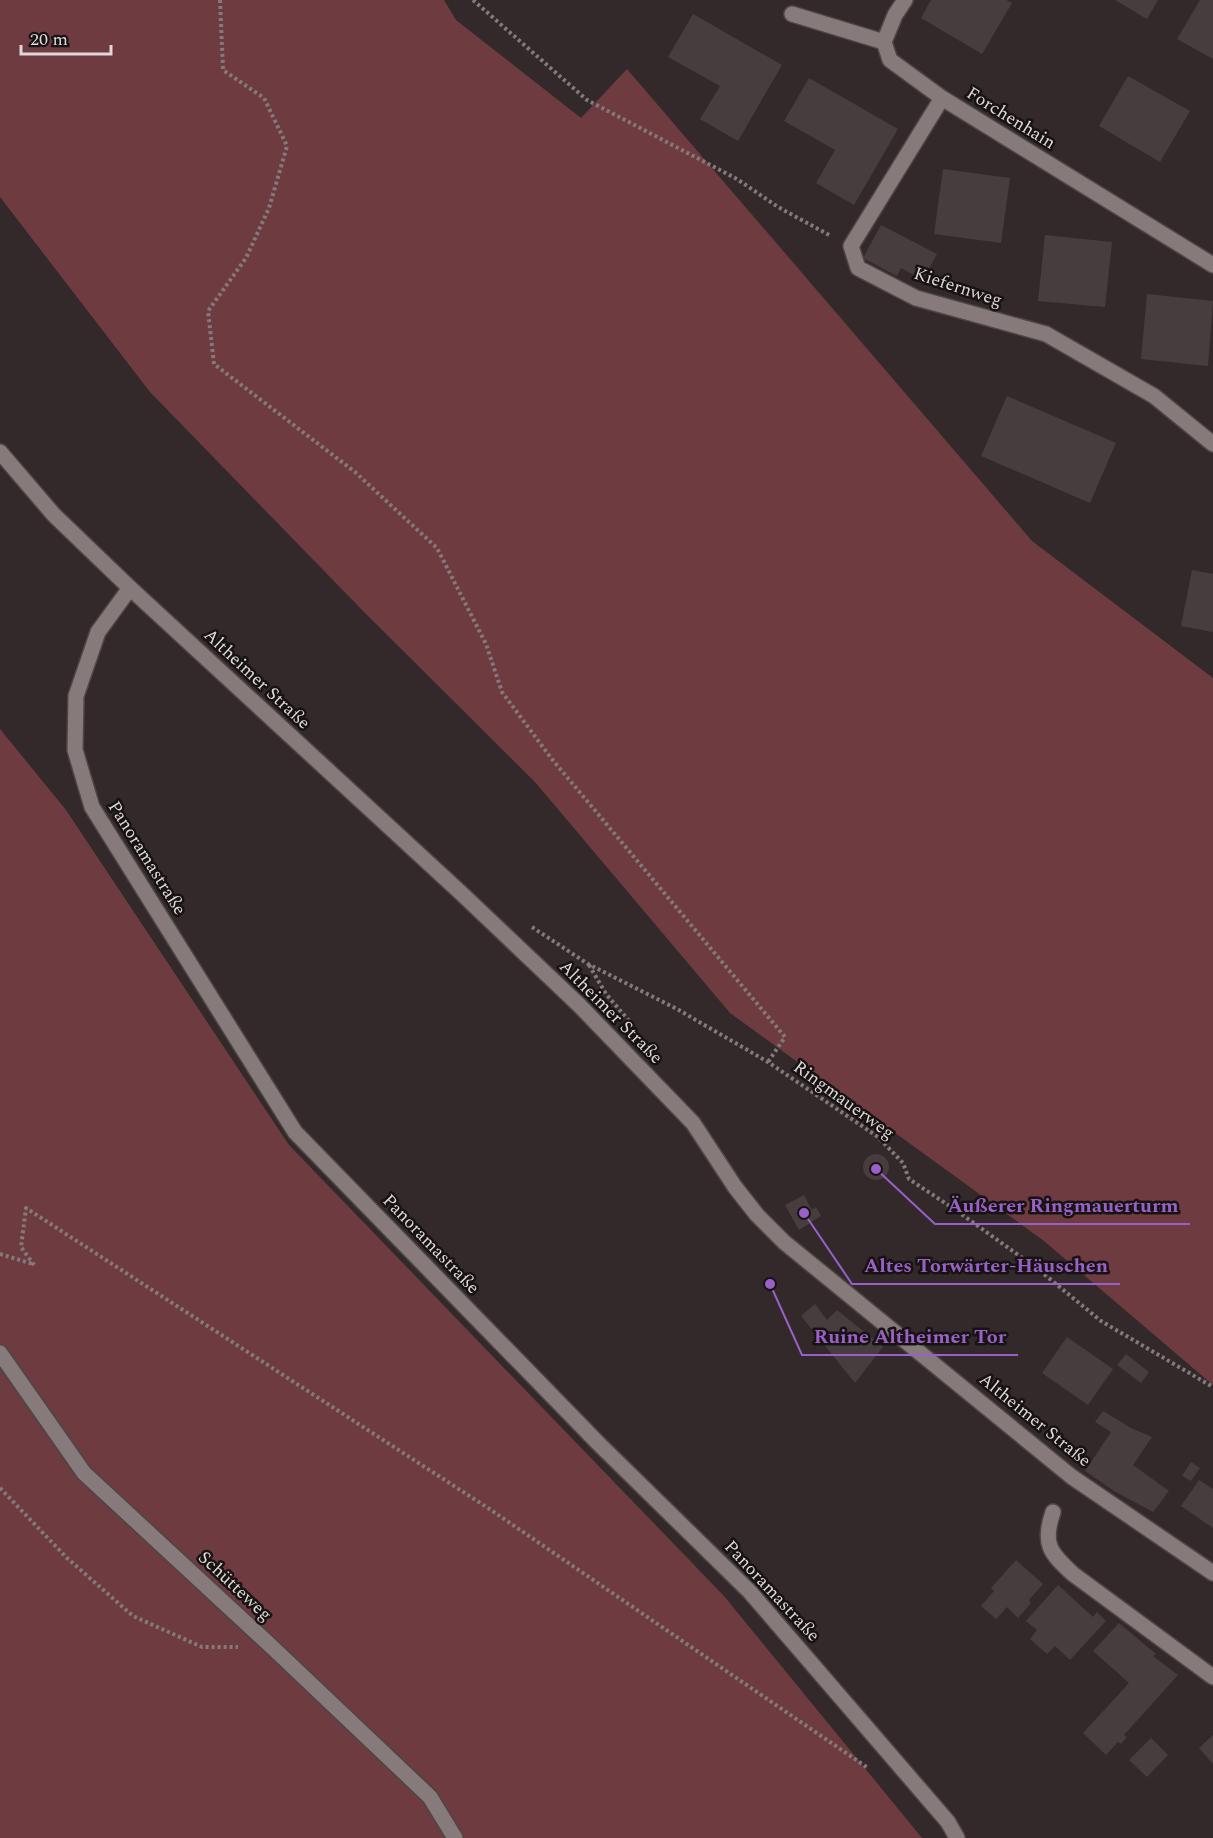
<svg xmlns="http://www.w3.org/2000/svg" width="1213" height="1838" viewBox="0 0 1213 1838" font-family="Spectral,serif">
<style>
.green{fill:#6e3b41}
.building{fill:#483d3e}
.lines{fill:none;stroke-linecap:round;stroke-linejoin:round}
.minor-casing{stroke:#4e4546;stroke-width:18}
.tertiary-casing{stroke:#4e4546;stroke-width:18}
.path{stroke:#837a7b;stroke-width:4;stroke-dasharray:3 3;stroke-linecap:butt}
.minor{stroke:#867a7a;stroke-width:15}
.tertiary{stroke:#867a7a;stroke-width:15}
.labels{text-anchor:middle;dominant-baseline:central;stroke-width:5;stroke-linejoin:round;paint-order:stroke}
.street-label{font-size:18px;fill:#dfd8d9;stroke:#181313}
.leader{fill:none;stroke:#9960c7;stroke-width:2}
.callout-dot{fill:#9960c7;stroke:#181313;stroke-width:2}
.callout-label{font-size:20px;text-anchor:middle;font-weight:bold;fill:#9960c7;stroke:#181313;stroke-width:5;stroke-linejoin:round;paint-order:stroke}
</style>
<rect width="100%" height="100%" fill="#33292a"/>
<path class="green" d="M 0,0 L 444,0 L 456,20 L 581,118 L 627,69 L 1032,541 L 1213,678 L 1213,1385 L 1044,1241 L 730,1013 L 535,782 L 365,613 L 150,392 L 0,197 Z
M 0,729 L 66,810 L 289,1145 L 724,1596 L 922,1838 L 0,1838 Z"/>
<path class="building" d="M 931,0 L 1006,0 L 1012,3 L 982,54 L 921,18 Z
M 1115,0 L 1158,0 L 1147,19 Z
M 1200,0 L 1213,0 L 1213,59 L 1177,39 Z
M 693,14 L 782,65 L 738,141 L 700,119 L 720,86 L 668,57 Z
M 1128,76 L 1190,111 L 1160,162 L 1099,126 Z
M 809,78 L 898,129 L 854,205 L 816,183 L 835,150 L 784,121 Z
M 943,169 L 1010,178 L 1001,243 L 934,234 Z
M 881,225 L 937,254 L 923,280 L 901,268 L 897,276 L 863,258 Z
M 1045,235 L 1112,242 L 1105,307 L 1038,301 Z
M 1147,294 L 1213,301 L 1208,366 L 1141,359 Z
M 1007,396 L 1116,443 L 1090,503 L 981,456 Z
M 1192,570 L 1213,574 L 1213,632 L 1181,626 Z
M863 1167a13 13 0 1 1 26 0a13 13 0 1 1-26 0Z
M 804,1195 L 812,1210 L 816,1207 L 821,1216 L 799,1230 L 785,1205 Z
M 815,1304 L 827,1320 L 837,1310 L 883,1347 L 855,1383 L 801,1316 Z
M 1067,1337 L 1113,1369 L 1088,1405 L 1042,1373 Z
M 1126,1354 L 1149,1372 L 1141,1383 L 1117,1365 Z
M 1103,1411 L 1131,1428 L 1152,1437 L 1133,1465 L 1169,1491 L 1153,1512 L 1114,1491 L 1085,1471 L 1111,1432 L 1095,1422 Z
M 1191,1462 L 1200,1468 L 1191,1481 L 1182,1476 Z
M 1199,1480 L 1213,1489 L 1213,1528 L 1181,1506 Z
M 1016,1560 L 1043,1584 L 1029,1600 L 1031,1603 L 1018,1618 L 1007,1607 L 996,1619 L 981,1606 L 994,1591 L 991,1588 Z
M 1058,1585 L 1093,1617 L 1097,1612 L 1106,1621 L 1070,1660 L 1055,1646 L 1047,1654 L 1030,1639 L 1037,1630 L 1026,1621 Z
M 1119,1623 L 1156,1654 L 1153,1656 L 1178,1675 L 1124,1735 L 1127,1737 L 1121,1744 L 1118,1742 L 1106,1755 L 1083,1733 L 1129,1683 L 1093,1651 Z
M 1213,1735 L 1213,1764 L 1199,1748 Z
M 1151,1738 L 1168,1755 L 1147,1777 L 1129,1760 Z"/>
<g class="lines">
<g class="minor-casing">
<path id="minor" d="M 792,14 L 884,42 L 890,60 L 942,98 L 1213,265
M 884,42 L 895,15 L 905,0
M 942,98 L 851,246 L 858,268 L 916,298 L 1046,334 L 1154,396 L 1213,444
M 130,588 L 98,632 L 76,696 L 75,750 L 92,807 L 295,1132 L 599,1444 L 750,1592 L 948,1822 L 957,1838
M 0,1353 L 84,1473 L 272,1647 L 430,1797 L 455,1838
M 1053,1512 C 1042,1544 1050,1553 1073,1574 L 1213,1677"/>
</g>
<g class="tertiary-casing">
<path id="tertiary" d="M 0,452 L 54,515 L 130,588 L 461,893 L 579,1005 L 693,1123 L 735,1187 L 757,1215 L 784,1242 L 1072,1477 L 1213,1573"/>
</g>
<path class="path" d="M 220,0 L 223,70 L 264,98 L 287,146 L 269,208 L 246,258 L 208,311 L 214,364 L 355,472 L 437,548 L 486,644 L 502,692 L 551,758 L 785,1037 L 768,1062
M 473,0 L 587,100 L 737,179 L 778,207 L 831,236
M 532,927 L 588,964 L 677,1009 L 768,1062 L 878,1137 L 903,1163 L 909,1179 L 957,1211 L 1039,1270 L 1101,1321 L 1213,1387
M 589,965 L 606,994 L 630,1022
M 0,1254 L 33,1264
M 34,1265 L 21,1247 L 26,1208 L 491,1510 L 868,1768
M 0,1488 L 67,1558 L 133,1616 L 202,1647 L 238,1647"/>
<use href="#minor" class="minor"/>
<use href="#tertiary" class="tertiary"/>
</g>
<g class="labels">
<g class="street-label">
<text transform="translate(1011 118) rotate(32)">Forchenhain</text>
<text transform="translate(958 287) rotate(18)">Kiefernweg</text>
<text transform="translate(257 679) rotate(43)">Altheimer Straße</text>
<text transform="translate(147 858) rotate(58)">Panoramastraße</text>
<text transform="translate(611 1012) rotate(45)">Altheimer Straße</text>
<text transform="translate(844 1100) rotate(36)">Ringmauerweg</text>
<text transform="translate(431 1244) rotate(46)">Panoramastraße</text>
<text transform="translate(1035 1420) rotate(39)">Altheimer Straße</text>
<text transform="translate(235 1586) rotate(43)">Schütteweg</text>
<text transform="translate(772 1591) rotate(47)">Panoramastraße</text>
</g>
</g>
<path class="leader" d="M876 1169L935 1224H1190M804 1213L852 1284H1120M770 1284L802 1355H1018"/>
<g class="callout-dot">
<circle cx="876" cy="1169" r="6"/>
<circle cx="804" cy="1213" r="6"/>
<circle cx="770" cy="1284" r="6"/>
</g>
<g class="callout-label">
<text x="1063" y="1212">Äußerer Ringmauerturm</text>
<text x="986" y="1272">Altes Torwärter-Häuschen</text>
<text x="910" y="1343">Ruine Altheimer Tor</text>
</g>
<path d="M21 45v9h90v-9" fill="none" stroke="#dfd8d9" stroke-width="3"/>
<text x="30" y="45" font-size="18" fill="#dfd8d9" stroke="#181313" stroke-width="4.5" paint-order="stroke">20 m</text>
</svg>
